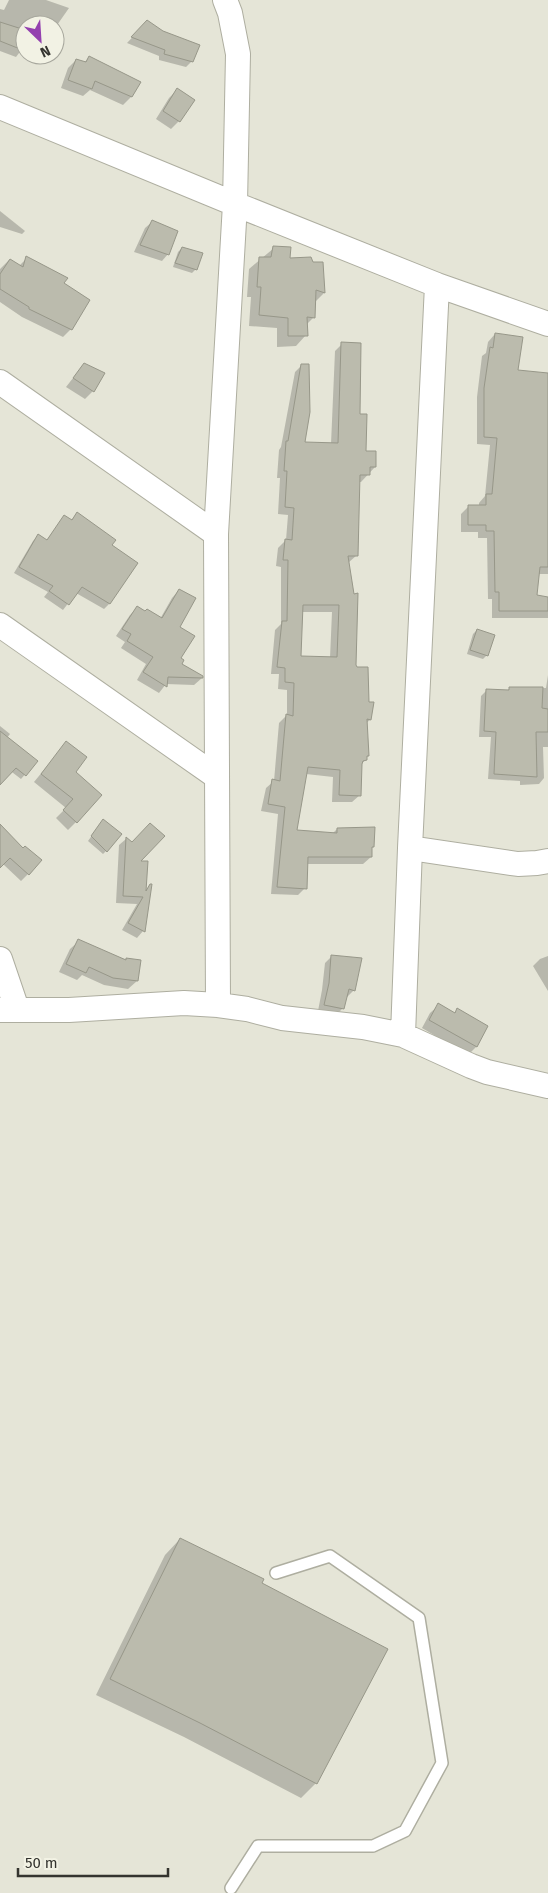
<svg xmlns="http://www.w3.org/2000/svg" width="548" height="1893" viewBox="0 0 548 1893" font-family="'Fira Sans',sans-serif">
<style>
.shadow{fill:#0003;fill-rule:evenodd}
.building{fill:#bbbbad;stroke:#979789;fill-rule:evenodd}
.lines{fill:none;stroke-linecap:round;stroke-linejoin:round}
.lane-casing{stroke:#aeaea0;stroke-width:14}
.street-casing{stroke:#aeaea0;stroke-width:26}
.lane{stroke:#fff;stroke-width:11}
.street{stroke:#fff;stroke-width:24}
</style>
<rect width="100%" height="100%" fill="#e5e5d7"/>
<path class="shadow" d="M 9,0 L 46,0 L 69,8 L 55,28 L 55,25 L 25,25 L 25,45 L 16,57 L 0,51 L 0,9 L 4,10 Z
M 147,22 L 192,61 L 186,67 L 159,60 L 159,56 L 127,43 Z
M 89,57 L 139,83 L 131,97 L 123,105 L 90,90 L 83,96 L 61,88 L 68,68 L 76,60 L 84,63 Z
M 177,90 L 193,100 L 179,121 L 171,129 L 156,119 L 169,98 Z
M 0,211 L 25,231 L 22,234 L 0,227 Z
M 152,222 L 168,254 L 162,261 L 134,252 L 145,228 Z
M 182,248 L 196,269 L 192,273 L 173,267 L 178,252 Z
M 274,248 L 289,259 L 322,263 L 324,293 L 315,302 L 314,317 L 306,325 L 306,335 L 296,346 L 277,347 L 277,328 L 249,326 L 251,297 L 247,297 L 249,269 Z
M 27,258 L 62,283 L 71,329 L 63,337 L 22,317 L 0,302 L 0,269 L 9,260 L 19,266 Z
M 495,334 L 517,371 L 548,375 L 548,574 L 538,574 L 535,596 L 548,599 L 548,618 L 492,618 L 492,599 L 488,599 L 487,538 L 478,538 L 478,532 L 461,532 L 461,514 L 469,506 L 479,506 L 479,503 L 485,496 L 490,445 L 477,444 L 477,397 L 482,356 L 486,353 L 488,342 Z
M 342,344 L 359,415 L 365,452 L 375,467 L 361,482 L 359,482 L 357,555 L 348,563 L 355,665 L 370,720 L 366,723 L 368,756 L 361,765 L 360,795 L 352,802 L 332,802 L 333,777 L 306,774 L 296,831 L 332,834 L 337,829 L 373,847 L 371,849 L 371,857 L 363,864 L 307,864 L 305,888 L 298,895 L 271,894 L 278,814 L 261,811 L 266,788 L 274,781 L 279,723 L 287,715 L 287,690 L 278,689 L 279,674 L 271,674 L 275,630 L 281,624 L 281,567 L 276,566 L 278,548 L 286,540 L 288,515 L 278,514 L 280,478 L 277,478 L 279,450 L 281,447 L 295,372 L 302,365 L 303,443 L 331,444 L 335,351 ZM 301,612 L 332,612 L 330,658 L 300,657 Z
M 84,364 L 93,391 L 85,399 L 66,387 Z
M 77,514 L 111,545 L 109,604 L 104,609 L 76,593 L 63,610 L 44,597 L 48,592 L 14,573 L 33,541 L 39,535 L 46,541 L 64,517 L 70,521 Z
M 179,590 L 178,627 L 181,664 L 202,678 L 194,685 L 166,684 L 159,693 L 137,680 L 146,664 L 121,648 L 125,642 L 116,636 L 130,615 L 137,608 L 160,619 L 172,598 Z
M 477,630 L 487,655 L 483,659 L 467,654 L 473,634 Z
M 548,675 L 548,747 L 543,747 L 544,778 L 539,784 L 520,785 L 520,781 L 488,779 L 491,737 L 479,737 L 481,696 L 487,690 L 507,691 L 509,689 L 546,688 Z
M 0,726 L 10,734 L 0,747 Z
M 66,743 L 76,822 L 68,830 L 56,818 L 66,808 L 34,782 Z
M 36,762 L 21,779 L 4,766 Z
M 100,824 L 106,851 L 103,854 L 88,841 Z
M 0,826 L 28,874 L 21,881 L 3,864 L 0,867 Z
M 126,839 L 132,844 L 138,862 L 145,891 L 150,885 L 143,931 L 137,938 L 122,930 L 137,904 L 116,903 L 119,845 Z
M 79,941 L 125,961 L 126,959 L 137,981 L 128,989 L 104,985 L 82,975 L 77,980 L 59,972 L 70,949 Z
M 332,956 L 354,990 L 347,997 L 346,996 L 343,1008 L 336,1015 L 318,1011 L 322,990 L 325,963 Z
M 548,956 L 548,991 L 533,966 L 540,959 Z
M 439,1005 L 454,1014 L 457,1010 L 487,1027 L 476,1047 L 468,1055 L 422,1028 L 430,1013 Z
M 180,1539 L 260,1584 L 316,1783 L 301,1798 L 184,1737 L 96,1695 L 165,1555 Z"/>
<path class="building" d="M 147,20 L 163,31 L 200,45 L 193,62 L 164,54 L 165,50 L 131,37 Z
M 0,22 L 25,30 L 25,51 L 0,41 Z
M 89,56 L 141,82 L 132,97 L 95,81 L 92,89 L 68,80 L 76,59 L 86,62 Z
M 177,88 L 195,100 L 180,122 L 163,111 Z
M 152,220 L 178,231 L 169,255 L 140,245 Z
M 273,246 L 291,247 L 290,258 L 311,257 L 313,262 L 323,262 L 325,293 L 316,290 L 315,318 L 307,317 L 308,336 L 288,336 L 288,318 L 259,315 L 261,287 L 257,287 L 259,257 L 271,257 Z
M 182,247 L 203,253 L 197,270 L 175,263 Z
M 26,256 L 68,278 L 64,283 L 90,300 L 72,330 L 29,309 L 29,307 L 0,289 L 0,274 L 10,259 L 23,267 Z
M 495,333 L 523,337 L 518,370 L 548,373 L 548,567 L 540,567 L 537,595 L 548,597 L 548,611 L 499,611 L 499,592 L 495,592 L 494,531 L 486,531 L 486,525 L 468,525 L 468,505 L 486,505 L 486,494 L 492,494 L 497,438 L 484,437 L 484,388 L 490,347 L 493,348 Z
M 341,342 L 361,343 L 360,414 L 367,414 L 366,451 L 376,451 L 376,467 L 370,467 L 370,475 L 360,475 L 358,556 L 348,556 L 354,594 L 358,593 L 356,665 L 357,667 L 368,667 L 369,702 L 374,702 L 371,720 L 367,719 L 369,756 L 367,756 L 367,760 L 363,761 L 362,764 L 361,796 L 339,795 L 340,770 L 308,767 L 297,830 L 337,833 L 337,828 L 375,827 L 374,847 L 372,847 L 372,857 L 308,857 L 307,889 L 277,887 L 285,807 L 268,804 L 272,779 L 280,781 L 286,714 L 293,716 L 294,683 L 285,682 L 285,668 L 277,667 L 282,621 L 287,621 L 288,560 L 283,560 L 285,539 L 292,540 L 294,508 L 285,507 L 287,471 L 284,471 L 286,441 L 288,441 L 301,364 L 309,364 L 310,412 L 305,442 L 338,443 ZM 303,605 L 339,605 L 337,657 L 301,656 Z
M 84,363 L 105,373 L 94,392 L 73,378 Z
M 77,512 L 116,540 L 112,545 L 138,563 L 110,604 L 82,587 L 69,605 L 49,591 L 53,586 L 19,567 L 38,534 L 47,540 L 64,515 L 72,520 Z
M 179,589 L 196,598 L 180,627 L 195,636 L 181,658 L 184,660 L 182,664 L 203,676 L 203,678 L 168,677 L 167,687 L 143,672 L 153,657 L 127,641 L 131,634 L 122,629 L 137,606 L 145,611 L 147,609 L 162,618 Z
M 477,629 L 495,635 L 488,656 L 470,650 Z
M 509,687 L 543,687 L 542,708 L 548,709 L 548,732 L 536,732 L 537,777 L 494,774 L 496,732 L 484,731 L 486,689 L 509,690 Z
M 0,731 L 38,761 L 26,776 L 16,768 L 0,785 Z
M 66,741 L 87,757 L 76,772 L 102,795 L 77,823 L 63,810 L 73,799 L 41,774 Z
M 103,819 L 122,834 L 107,852 L 91,836 Z
M 150,823 L 165,836 L 141,861 L 148,861 L 146,891 L 150,884 L 152,884 L 145,932 L 128,923 L 143,897 L 123,896 L 126,837 L 132,842 Z
M 0,824 L 23,848 L 25,846 L 42,860 L 29,875 L 10,858 L 0,868 Z
M 78,939 L 126,960 L 126,958 L 141,960 L 138,981 L 113,978 L 89,967 L 86,973 L 66,964 Z
M 331,955 L 362,958 L 355,991 L 349,989 L 344,1009 L 324,1005 L 329,983 Z
M 438,1003 L 455,1013 L 457,1008 L 488,1026 L 477,1047 L 429,1020 Z
M 180,1538 L 264,1579 L 262,1583 L 388,1649 L 317,1784 L 200,1723 L 110,1679 Z"/>
<g class="lines">
<g class="lane-casing">
<path id="lane" d="M 231,1888 L 258,1846 L 373,1846 L 405,1831 L 442,1763 L 419,1618 L 330,1556 L 276,1573"/>
</g>
<g class="street-casing">
<path id="street" d="M 0,107 L 235,204 L 437,285 L 548,324
M 0,382 L 216,534
M 0,625 L 217,777
M 410,848 L 518,864 L 537,863 L 548,861
M 0,959 L 17,1009
M 218,1005 L 216,534 L 235,204 L 238,54 L 230,13 L 225,0
M 0,1010 L 69,1010 L 184,1003 L 218,1005 L 247,1009 L 282,1018 L 363,1027 L 403,1035 L 471,1066 L 487,1072 L 548,1086
M 403,1035 L 410,848 L 437,285"/>
</g>
<use href="#lane" class="lane"/>
<use href="#street" class="street"/>
</g>
<g transform="translate(40 40) rotate(155)"><circle r="24" fill="#f2f2e4" stroke="#a6a69c"/>
<path d="M0-4L9 19L0 12L-9 19Z" fill="#9441af"/>
<text y="-8" font-size="14" font-weight="bold" text-anchor="middle" fill="#34342f">N</text>
</g>
<path d="M18 1868v8h150v-8" fill="none" stroke="#34342f" stroke-width="2.5"/>
<text x="25" y="1868" font-size="15" fill="#34342f" stroke="#f2f2e4" stroke-width="4" paint-order="stroke">50 m</text>
</svg>
